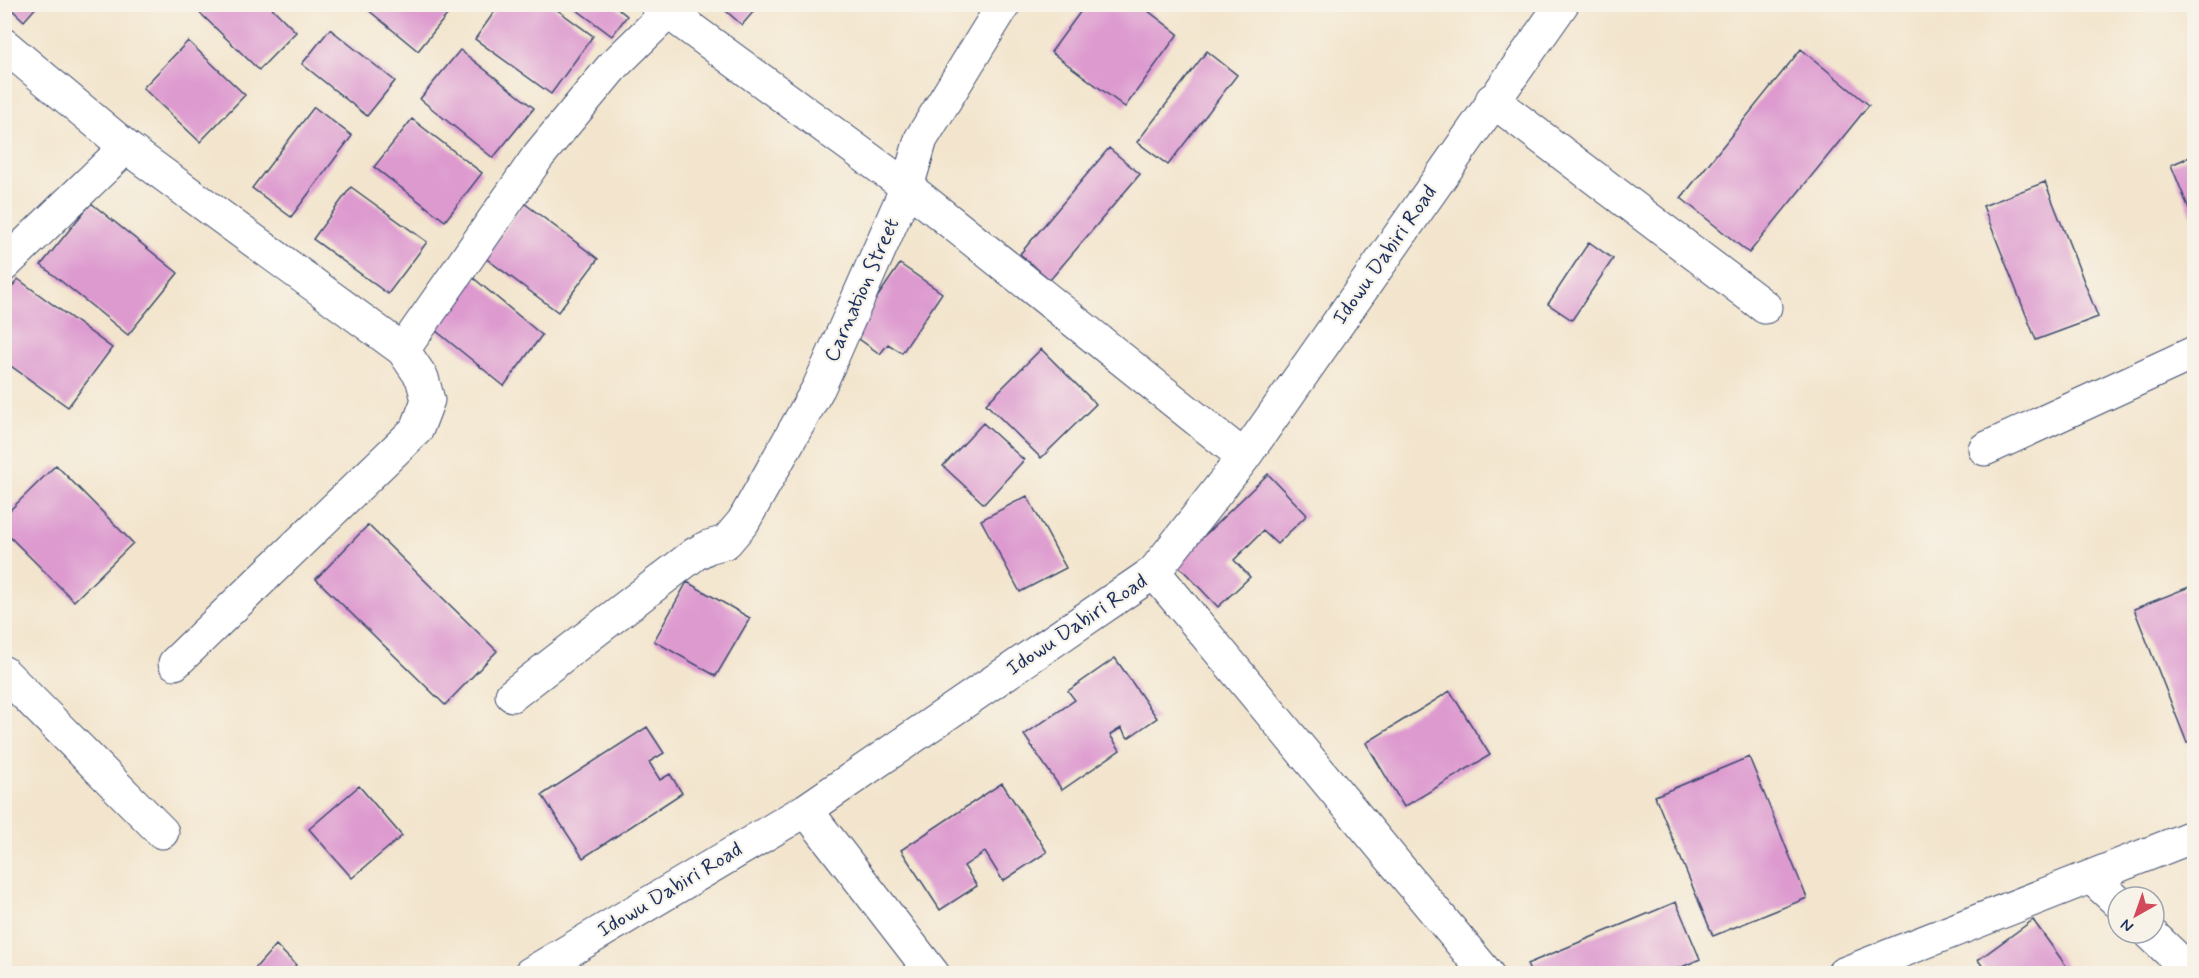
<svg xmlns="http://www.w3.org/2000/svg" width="2199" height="978" viewBox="0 0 2199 978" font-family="Mynerve,sans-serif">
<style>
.building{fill:#dd9acf}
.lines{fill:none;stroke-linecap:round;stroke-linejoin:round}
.street-casing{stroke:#3b4a6f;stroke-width:35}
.street{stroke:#fff;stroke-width:33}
.labels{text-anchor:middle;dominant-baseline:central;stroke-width:4.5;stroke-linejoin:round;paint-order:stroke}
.street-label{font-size:21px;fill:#1b2f5e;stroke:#f7f3e8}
</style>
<rect width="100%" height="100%" fill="#f7f3e8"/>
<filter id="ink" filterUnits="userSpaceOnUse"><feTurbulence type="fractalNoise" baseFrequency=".0167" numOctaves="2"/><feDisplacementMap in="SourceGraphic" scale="12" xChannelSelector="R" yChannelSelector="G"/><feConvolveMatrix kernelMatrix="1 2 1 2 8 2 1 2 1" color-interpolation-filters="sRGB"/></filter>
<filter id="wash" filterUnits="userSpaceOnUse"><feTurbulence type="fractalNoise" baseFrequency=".008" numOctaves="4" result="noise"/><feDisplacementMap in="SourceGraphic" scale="24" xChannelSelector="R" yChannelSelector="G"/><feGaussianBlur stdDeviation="1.35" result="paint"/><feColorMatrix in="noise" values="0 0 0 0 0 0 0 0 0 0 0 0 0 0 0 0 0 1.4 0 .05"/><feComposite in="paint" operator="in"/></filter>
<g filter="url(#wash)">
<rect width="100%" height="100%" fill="#f3e5cd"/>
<g id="blocks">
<path class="building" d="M 6,4 L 39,4 L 24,21 Z
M 208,4 L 268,4 L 296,32 L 259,70 L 200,13 Z
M 361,4 L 456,4 L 418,51 Z
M 500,4 L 549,4 L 593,36 L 551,94 L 475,39 Z
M 569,4 L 612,4 L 627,16 L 612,36 Z
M 718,4 L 760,4 L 742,25 Z
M 1086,4 L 1139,4 L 1178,34 L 1125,107 L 1051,52 Z
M 330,29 L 395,81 L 367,116 L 302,64 Z
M 188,41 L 245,95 L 200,142 L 143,88 Z
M 1801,49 L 1869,105 L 1749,253 L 1681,198 Z
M 460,50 L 534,108 L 493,158 L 420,99 Z
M 1207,51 L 1237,75 L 1168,165 L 1137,142 Z
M 314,107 L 352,136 L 291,217 L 252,188 Z
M 412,119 L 482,173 L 445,221 L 374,167 Z
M 1109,148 L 1140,174 L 1050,280 L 1020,254 Z
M 2194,155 L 2194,221 L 2171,165 Z
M 2045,182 L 2098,317 L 2036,340 L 1983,206 Z
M 351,187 L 427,242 L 388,294 L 313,239 Z
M 91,203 L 178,273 L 128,335 L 41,265 Z
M 524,203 L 598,259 L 558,312 L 484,257 Z
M 1589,242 L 1613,259 L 1572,320 L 1548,304 Z
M 900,264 L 942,293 L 902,353 L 888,344 L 880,354 L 852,334 Z
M 471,276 L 542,335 L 504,386 L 430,326 Z
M 18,279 L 112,348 L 68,407 L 4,361 L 4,298 Z
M 1041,349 L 1096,404 L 1041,458 L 986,404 Z
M 983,423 L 1024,460 L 984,504 L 943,466 Z
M 56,465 L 133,543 L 74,601 L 4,531 L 4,516 Z
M 1268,474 L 1307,515 L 1277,544 L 1263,531 L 1234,560 L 1250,577 L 1218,607 L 1176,563 Z
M 1027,496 L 1066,568 L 1020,592 L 981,520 Z
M 368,525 L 497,651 L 445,705 L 316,579 Z
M 687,582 L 750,618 L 716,676 L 654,641 Z
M 2194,585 L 2194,740 L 2187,743 L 2134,609 Z
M 1115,658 L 1157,718 L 1128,738 L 1121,728 L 1110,735 L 1120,750 L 1062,790 L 1024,735 L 1075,700 L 1068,691 Z
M 1450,691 L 1490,755 L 1404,807 L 1366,743 Z
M 647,727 L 664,753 L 649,762 L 660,780 L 670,774 L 682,793 L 583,858 L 542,795 Z
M 1749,757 L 1807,898 L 1713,936 L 1655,796 Z
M 1002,783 L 1047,852 L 1003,881 L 985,852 L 964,866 L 977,886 L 940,910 L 901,850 Z
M 359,786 L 402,836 L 352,878 L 309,829 Z
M 1676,902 L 1700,959 L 1666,974 L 1531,974 L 1527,964 Z
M 2033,920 L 2072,974 L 1988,974 L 1978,960 Z
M 276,945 L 296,965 L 288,974 L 250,974 Z"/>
</g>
</g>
<g filter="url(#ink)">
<use href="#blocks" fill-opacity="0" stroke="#3b4a6f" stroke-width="1.5"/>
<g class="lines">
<g class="street-casing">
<path id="street" d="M 657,4 L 907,187 L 1244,457
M 4,45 L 126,147 L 403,350 L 422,378 L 428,400 L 417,429 L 175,663
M 1492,100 L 1765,307
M 4,265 L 126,147
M 403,350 L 539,155 L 612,67 L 667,13
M 1985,449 L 2194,353
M 1154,572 L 1487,974
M 4,673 L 162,832
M 512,695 L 695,554 L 708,547 L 726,542 L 743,522 L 819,387 L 907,187 L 921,139 L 1004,4
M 806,810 L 933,974
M 2091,877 L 2118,902
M 2150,933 L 2193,974
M 530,974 L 806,810 L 1154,572 L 1244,457 L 1562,4
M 1843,974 L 2194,836"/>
</g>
<use href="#street" class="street"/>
</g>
</g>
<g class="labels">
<g class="street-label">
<text transform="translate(1385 255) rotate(-55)">Idowu Dabiri Road</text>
<text transform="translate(862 290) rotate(-66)">Carnation Street</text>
<text transform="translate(1077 625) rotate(-34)">Idowu Dabiri Road</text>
<text transform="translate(670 890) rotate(-31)">Idowu Dabiri Road</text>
</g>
</g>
<rect width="2199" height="978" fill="none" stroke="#f7f3e8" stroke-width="24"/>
<g transform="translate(2136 915) rotate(220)"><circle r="28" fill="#f7f3e8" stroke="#9fa5b1" stroke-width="1.5"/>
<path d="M0-4.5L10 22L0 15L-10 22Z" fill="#d1495b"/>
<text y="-9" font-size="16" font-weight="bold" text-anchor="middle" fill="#1b2f5e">N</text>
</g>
</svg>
